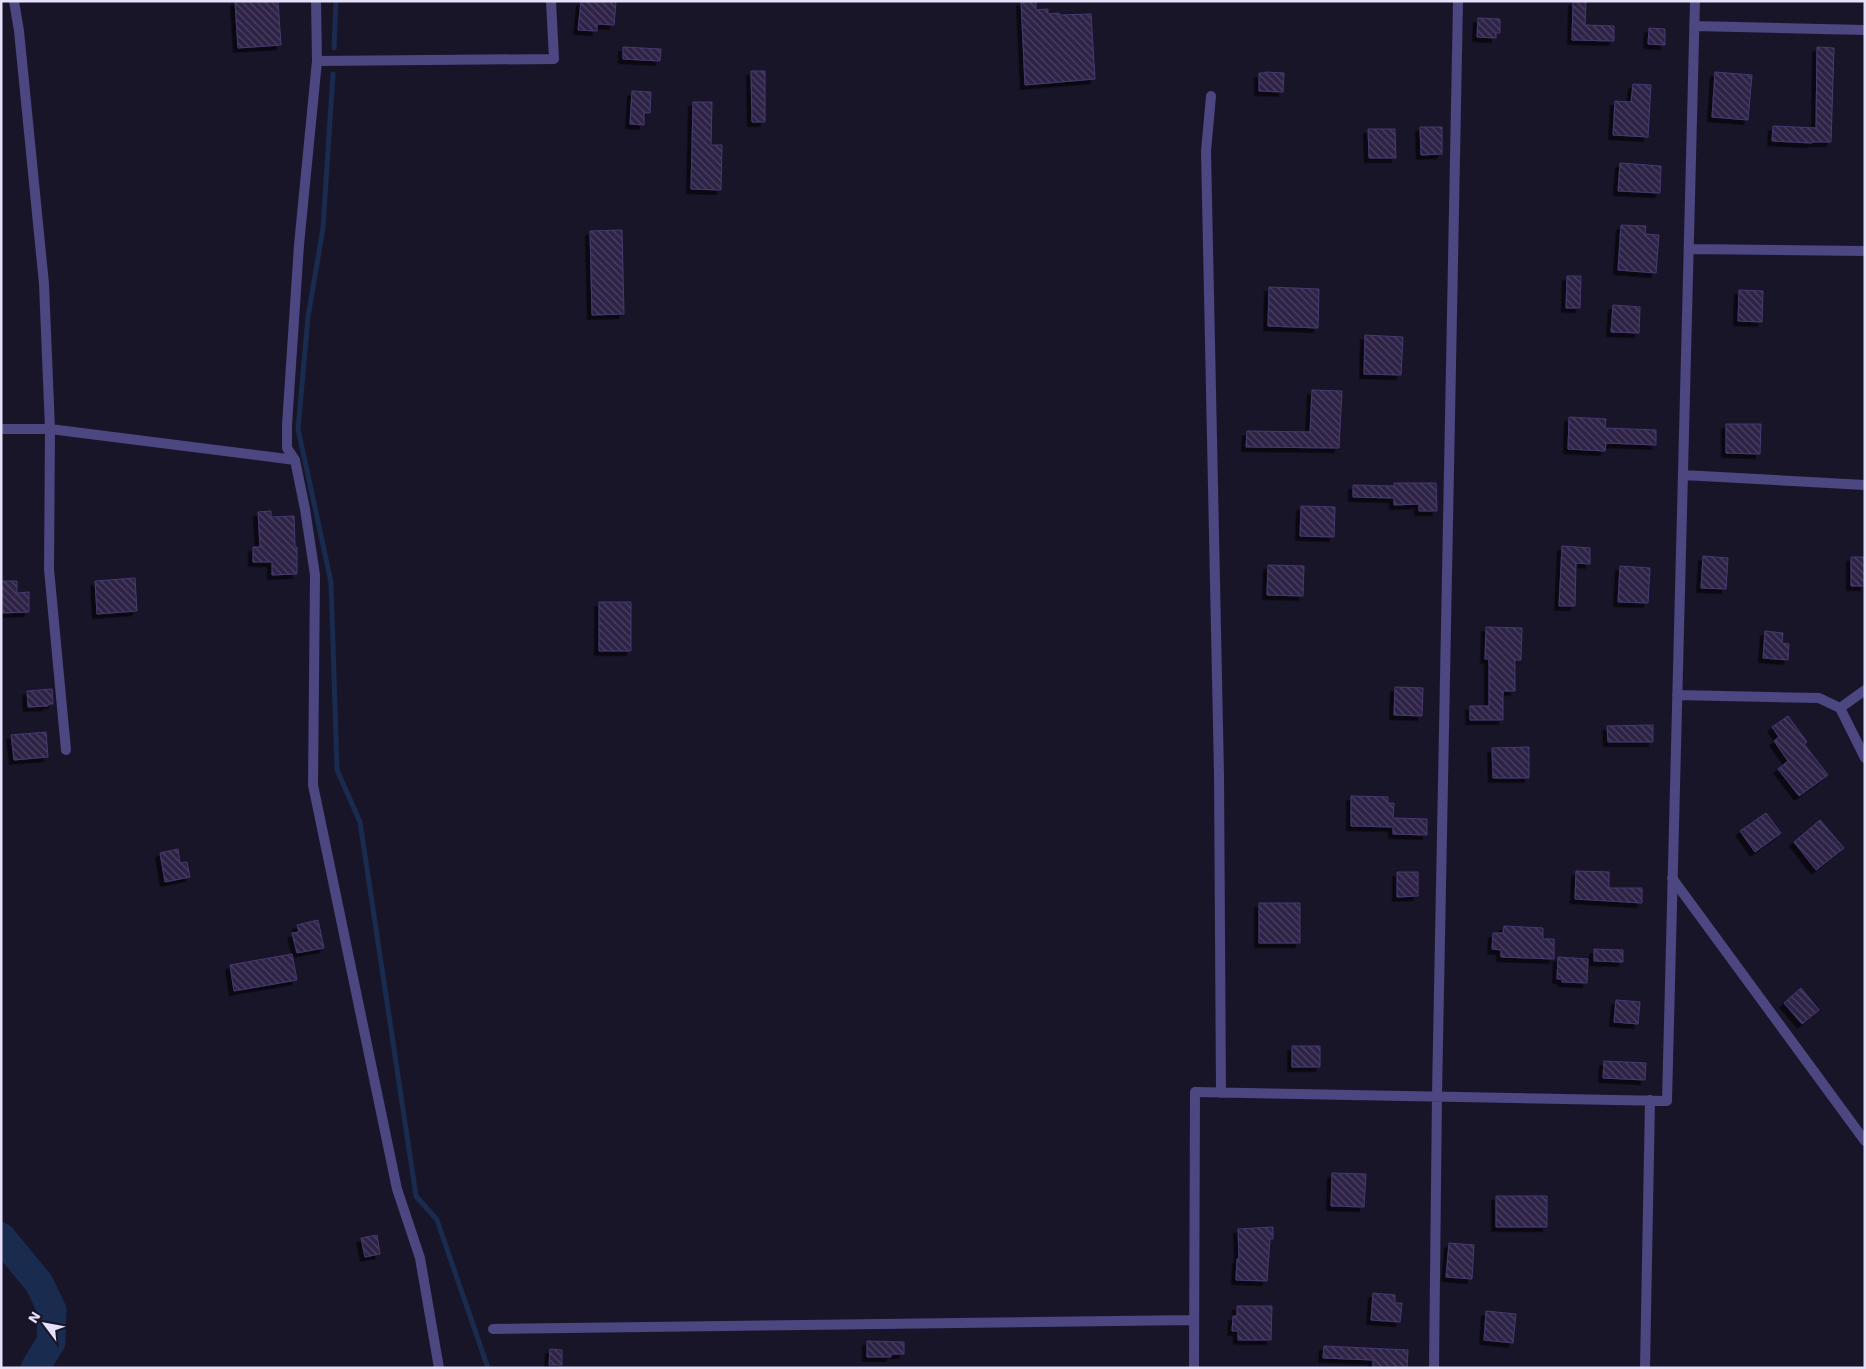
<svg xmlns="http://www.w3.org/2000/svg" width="1866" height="1369" viewBox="0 0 1866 1369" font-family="'Work Sans',sans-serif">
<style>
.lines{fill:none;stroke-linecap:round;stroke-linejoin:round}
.stream{stroke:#192b4e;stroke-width:5}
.river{stroke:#192b4e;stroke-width:29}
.building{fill:url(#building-back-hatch);stroke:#473970;filter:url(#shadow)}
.minor{stroke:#4c4681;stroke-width:10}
</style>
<defs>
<pattern id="building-back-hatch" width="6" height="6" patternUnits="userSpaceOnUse" patternTransform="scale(1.25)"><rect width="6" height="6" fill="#2d2347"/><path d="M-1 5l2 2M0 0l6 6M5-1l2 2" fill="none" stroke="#4b4362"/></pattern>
<filter id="shadow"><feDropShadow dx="-4.5" dy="4.5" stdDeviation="0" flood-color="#0009"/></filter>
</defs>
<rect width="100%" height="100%" fill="#191529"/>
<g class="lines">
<path class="stream" d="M 334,48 L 336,1
M 333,74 L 323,228 L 308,317 L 298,429 L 331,582 L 337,770 L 360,822 L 416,1196 L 437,1220 L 488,1368"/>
<path class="river" d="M 1,1237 L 39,1283 L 52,1310 L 51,1342 L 35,1368"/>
</g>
<path class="building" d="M 235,1 L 278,1 L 281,45 L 238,48 Z
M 581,1 L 616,1 L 614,25 L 597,24 L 597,31 L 578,30 Z
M 1021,1 L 1036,1 L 1036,10 L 1048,9 L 1048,14 L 1059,13 L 1060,15 L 1091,14 L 1095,79 L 1025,85 Z
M 1573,1 L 1586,1 L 1585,25 L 1614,26 L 1614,41 L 1572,40 Z
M 1478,18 L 1500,19 L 1500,33 L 1496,33 L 1496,38 L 1477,37 Z
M 1649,28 L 1665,29 L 1665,45 L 1648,44 Z
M 623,47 L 661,49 L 660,61 L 623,59 Z
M 1817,47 L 1834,48 L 1831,142 L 1812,142 L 1812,143 L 1772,141 L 1773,126 L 1816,128 Z
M 751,71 L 765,71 L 765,122 L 752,122 Z
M 1265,72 L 1284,73 L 1283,92 L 1259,91 L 1259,73 L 1265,73 Z
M 1715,72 L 1752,75 L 1748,120 L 1712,117 Z
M 1633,84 L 1651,85 L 1648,137 L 1613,135 L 1615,101 L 1631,102 Z
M 632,91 L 651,92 L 650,113 L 644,113 L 644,125 L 630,124 Z
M 693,102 L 712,102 L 711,145 L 722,145 L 721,190 L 691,189 Z
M 1420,127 L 1442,127 L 1442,154 L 1421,155 Z
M 1368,129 L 1395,129 L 1396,158 L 1369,158 Z
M 1620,163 L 1661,166 L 1660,193 L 1618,191 Z
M 1621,225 L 1646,226 L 1645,234 L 1659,235 L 1656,273 L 1618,270 Z
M 622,230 L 624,314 L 592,315 L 590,231 Z
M 1567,276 L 1581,276 L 1580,308 L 1566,308 Z
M 1269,287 L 1319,289 L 1318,328 L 1268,326 Z
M 1739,290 L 1763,291 L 1762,322 L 1738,321 Z
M 1613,305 L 1640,307 L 1639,333 L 1611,332 Z
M 1365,335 L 1403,337 L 1401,375 L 1364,374 Z
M 1312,390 L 1342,391 L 1339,448 L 1246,447 L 1247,431 L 1310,432 Z
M 1569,417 L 1606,419 L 1605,428 L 1656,430 L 1656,445 L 1606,443 L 1605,451 L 1568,449 Z
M 1726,424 L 1761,424 L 1760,454 L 1726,453 Z
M 1394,483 L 1436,483 L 1437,511 L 1419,511 L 1419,504 L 1394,505 L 1394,498 L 1353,497 L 1353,485 L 1394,486 Z
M 1301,506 L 1335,507 L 1334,537 L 1300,536 Z
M 271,511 L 271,517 L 294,516 L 295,547 L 297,547 L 297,574 L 272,575 L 272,562 L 253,562 L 253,547 L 260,547 L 258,512 Z
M 1562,546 L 1590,548 L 1590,564 L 1576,563 L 1575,606 L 1559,606 Z
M 1703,556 L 1728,558 L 1726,589 L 1701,588 Z
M 1851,557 L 1865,557 L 1865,586 L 1851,586 Z
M 1268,565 L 1304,566 L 1303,596 L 1267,595 Z
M 1620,566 L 1650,568 L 1648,603 L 1618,602 Z
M 135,578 L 137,611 L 97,614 L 95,581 Z
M 1,581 L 17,581 L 17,593 L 29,592 L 29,612 L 1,613 Z
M 599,602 L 631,602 L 631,651 L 599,651 Z
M 1486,627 L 1522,628 L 1521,660 L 1515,660 L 1515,691 L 1503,691 L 1503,720 L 1470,720 L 1470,706 L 1489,706 L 1489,659 L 1485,659 Z
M 1765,631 L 1783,633 L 1782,643 L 1789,644 L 1788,660 L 1763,658 Z
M 1395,687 L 1423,688 L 1422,716 L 1394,715 Z
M 52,689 L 53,704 L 48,704 L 48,706 L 28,707 L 27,691 Z
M 1788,716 L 1807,742 L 1804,744 L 1828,775 L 1799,796 L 1778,769 L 1788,761 L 1774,741 L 1779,737 L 1772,727 Z
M 1653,725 L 1653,742 L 1608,742 L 1607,726 Z
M 46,732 L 48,757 L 14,760 L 11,735 Z
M 1529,747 L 1529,778 L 1493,778 L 1492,748 Z
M 1351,796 L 1388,797 L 1388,803 L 1394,803 L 1393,818 L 1427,819 L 1427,835 L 1393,834 L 1393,827 L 1351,826 Z
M 1766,813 L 1781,833 L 1755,852 L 1740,831 Z
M 1820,820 L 1844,848 L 1816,870 L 1794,842 Z
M 178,849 L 180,863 L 187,862 L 190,877 L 165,882 L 160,853 Z
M 1576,871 L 1609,872 L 1609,888 L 1642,888 L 1642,903 L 1575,899 Z
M 1397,872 L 1418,872 L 1418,896 L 1397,897 Z
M 1259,903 L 1300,903 L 1300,943 L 1259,943 Z
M 318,920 L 324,948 L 297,953 L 292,933 L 299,932 L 297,925 Z
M 1504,926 L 1543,928 L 1543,939 L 1554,939 L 1554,959 L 1501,957 L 1501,950 L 1492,949 L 1493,933 L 1503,933 Z
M 1594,949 L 1623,950 L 1623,962 L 1594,961 Z
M 292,954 L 297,980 L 234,991 L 230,965 Z
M 1558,957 L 1588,959 L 1587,983 L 1562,982 L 1562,979 L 1557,979 Z
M 1801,988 L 1819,1010 L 1802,1024 L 1784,1003 Z
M 1616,1000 L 1640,1002 L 1638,1024 L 1614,1022 Z
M 1292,1046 L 1320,1046 L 1320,1067 L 1292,1067 Z
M 1604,1061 L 1646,1063 L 1645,1080 L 1603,1078 Z
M 1332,1173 L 1366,1174 L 1364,1207 L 1331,1206 Z
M 1496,1196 L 1547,1196 L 1547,1227 L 1496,1227 Z
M 1273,1227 L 1273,1239 L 1270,1239 L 1267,1281 L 1236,1280 L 1237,1259 L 1239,1259 L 1238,1229 Z
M 377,1235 L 380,1254 L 365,1257 L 361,1238 Z
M 1449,1243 L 1474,1245 L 1472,1279 L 1446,1277 Z
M 1373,1293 L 1395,1295 L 1395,1303 L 1402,1303 L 1400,1322 L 1371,1320 Z
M 1237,1306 L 1272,1306 L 1271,1340 L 1238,1340 L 1238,1331 L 1232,1331 L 1233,1316 L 1237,1316 Z
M 1486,1311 L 1516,1314 L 1513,1343 L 1484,1340 Z
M 867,1341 L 904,1342 L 904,1354 L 891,1354 L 891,1357 L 867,1357 Z
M 1324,1346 L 1408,1350 L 1407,1368 L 1373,1368 L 1373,1360 L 1323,1358 Z
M 550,1349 L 562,1350 L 562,1365 L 549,1365 Z"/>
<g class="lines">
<path class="minor" d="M 14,1 L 19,31 L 44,284 L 50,429 L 49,569 L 66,750
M 316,1 L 317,61 L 299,245 L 287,425 L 287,448 L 295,460 L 305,509 L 315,575 L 313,785 L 397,1189 L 420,1258 L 439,1368
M 1694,26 L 1865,30
M 317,61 L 554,59 L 551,1
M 1211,96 L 1206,151 L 1219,774 L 1221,1093
M 1689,249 L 1865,251
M 1,429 L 50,429 L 295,460
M 1683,475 L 1865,485
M 1677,695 L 1819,698 L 1840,708 L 1865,758
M 1840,708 L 1865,690
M 1672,878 L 1865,1141
M 493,1329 L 1194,1320
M 1194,1368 L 1195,1092 L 1667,1101 L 1695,1
M 1434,1368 L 1437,1094 L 1458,1
M 1645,1368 L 1650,1100"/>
</g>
<rect width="1866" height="1369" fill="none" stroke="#e5e1fb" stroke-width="5"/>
<g transform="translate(45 1324) rotate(302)" stroke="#191529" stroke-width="4" paint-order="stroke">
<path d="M0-4L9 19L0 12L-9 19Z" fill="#e5e1fb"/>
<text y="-8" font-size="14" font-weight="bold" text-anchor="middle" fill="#e5e1fb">N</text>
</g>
</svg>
